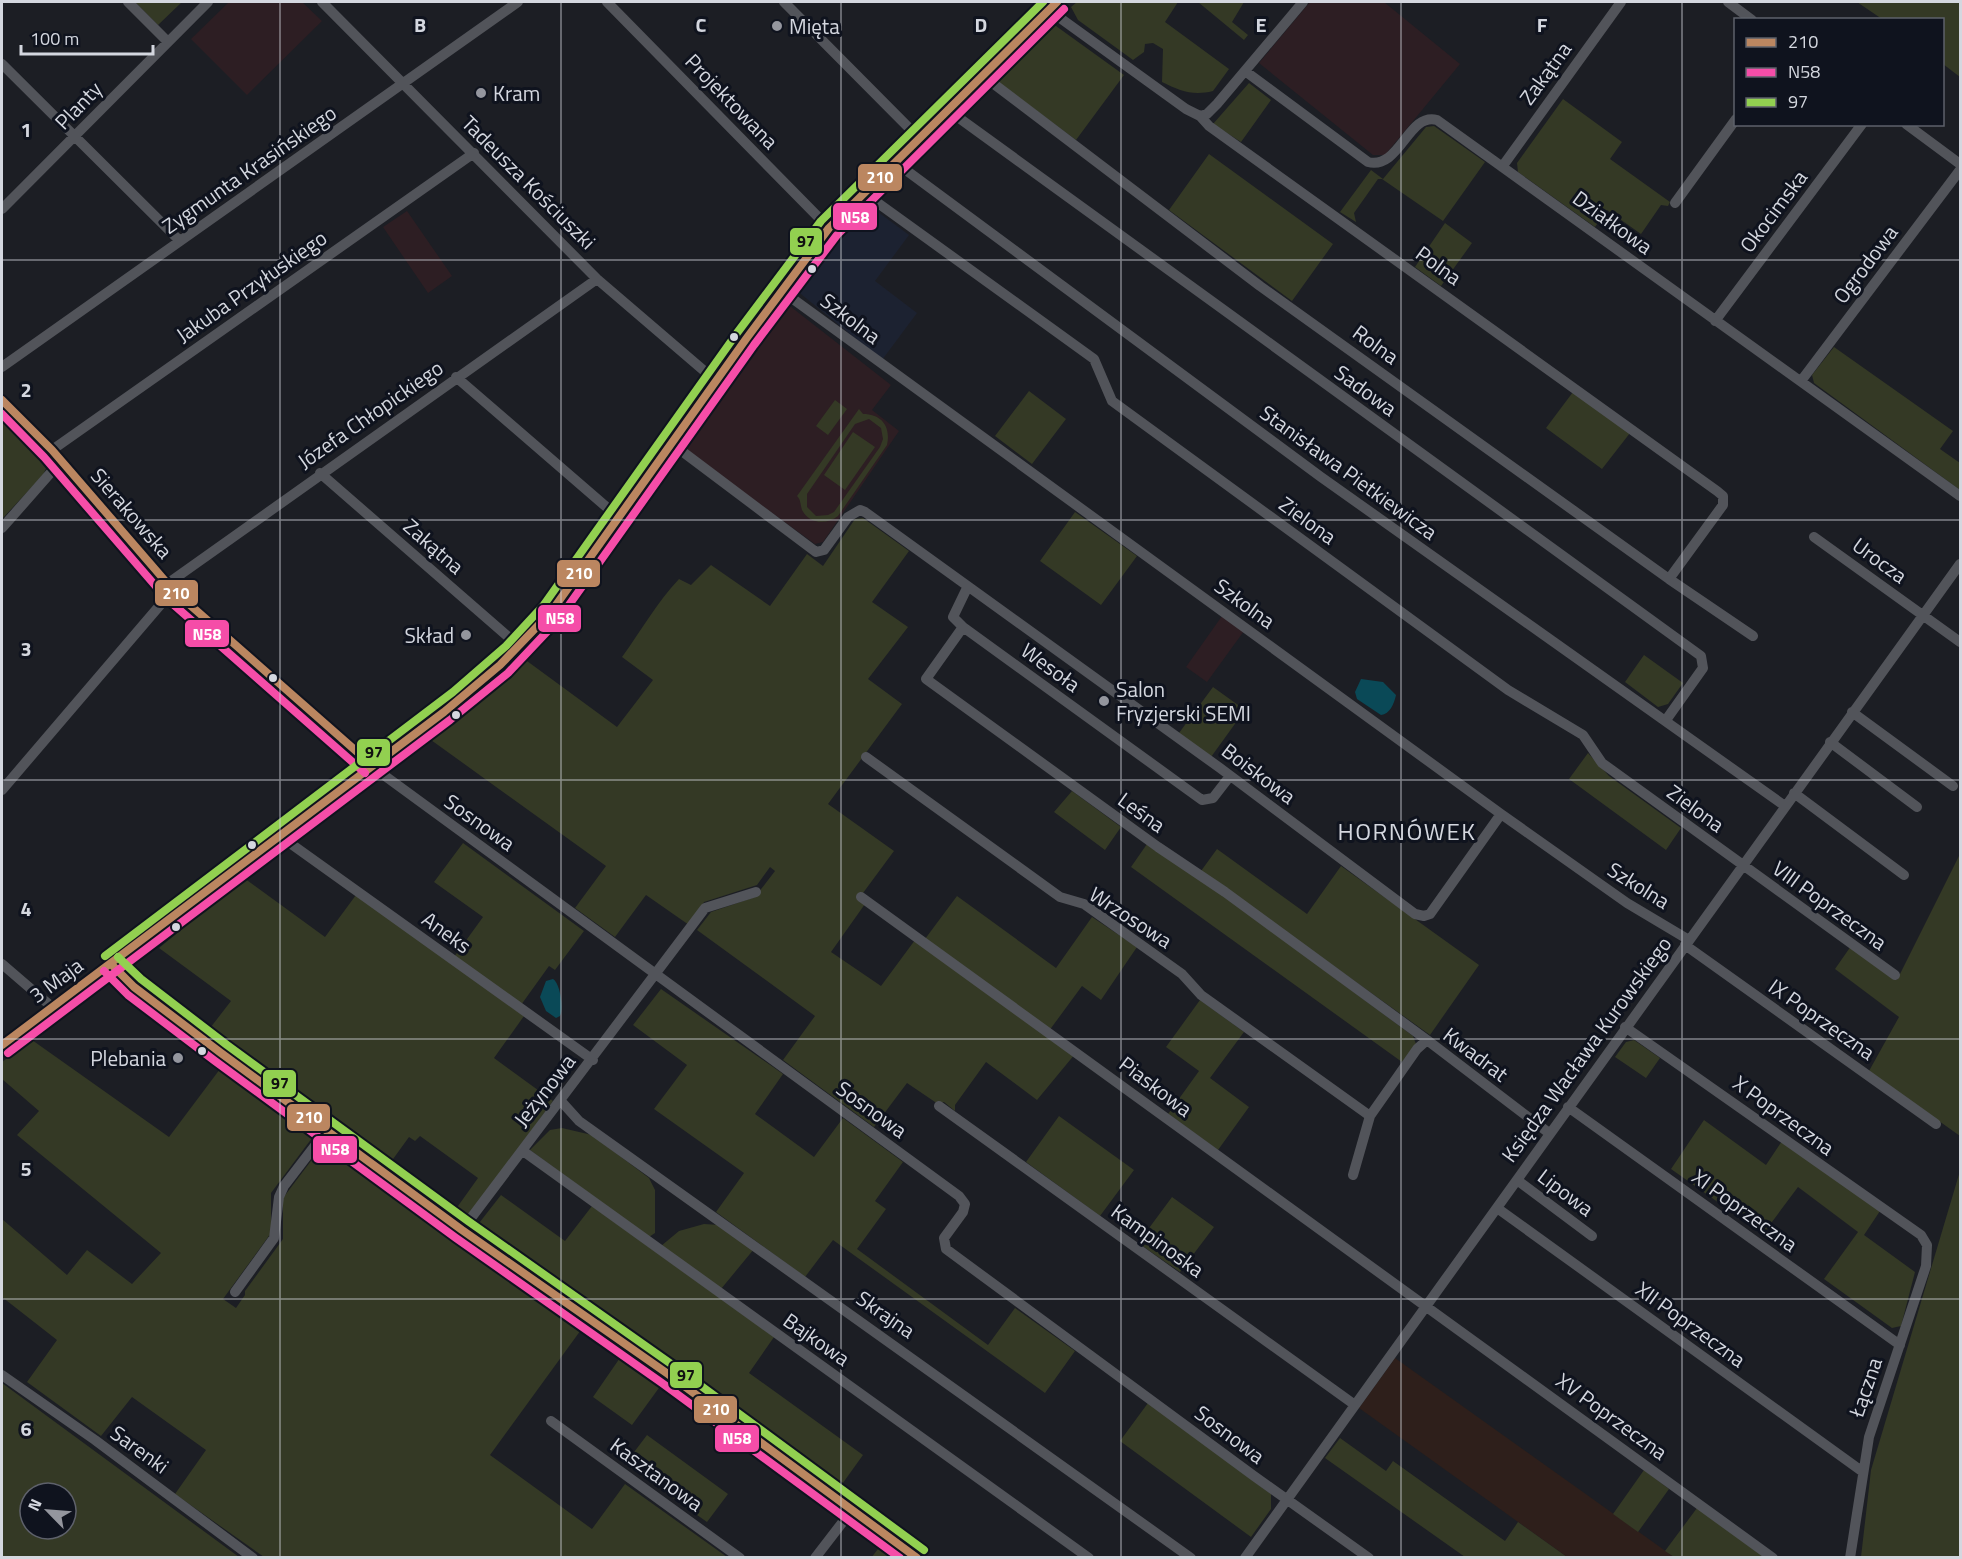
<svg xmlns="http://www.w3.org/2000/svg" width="1962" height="1559" viewBox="0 0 1962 1559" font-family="'Titillium Web',sans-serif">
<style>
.built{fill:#1c2231}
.industrial{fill:#2e1f1b}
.education{fill:#2d1e23}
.green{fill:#343925;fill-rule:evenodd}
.water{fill:#0a4957}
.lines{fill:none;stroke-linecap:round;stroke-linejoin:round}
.minor{stroke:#52545a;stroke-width:10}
.bus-1-casing{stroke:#0f131e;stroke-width:12}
.bus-2-casing{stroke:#0f131e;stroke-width:12}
.bus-3-casing{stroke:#0f131e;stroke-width:12}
.bus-1{stroke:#bb8660;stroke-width:8}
.bus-2{stroke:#f54da8;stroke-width:8}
.bus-3{stroke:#92d050;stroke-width:8}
.grid{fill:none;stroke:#d4d7df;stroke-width:1.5;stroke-opacity:0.55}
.poi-dot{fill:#94969e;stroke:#0f131e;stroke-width:2}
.bus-dot{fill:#d4d7df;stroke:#0f131e;stroke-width:2}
.labels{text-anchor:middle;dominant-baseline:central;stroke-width:6;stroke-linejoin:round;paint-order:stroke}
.poi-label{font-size:21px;fill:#d4d7df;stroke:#0f131e;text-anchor:start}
.street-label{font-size:21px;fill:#d4d7df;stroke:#0f131e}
.quarter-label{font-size:24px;letter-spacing:1.5px;fill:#d4d7df;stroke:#0f131e}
.grid-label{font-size:20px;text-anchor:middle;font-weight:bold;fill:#d4d7df;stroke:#0f131e;stroke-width:6;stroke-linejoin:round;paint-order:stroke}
.line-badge{stroke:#0f131e;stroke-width:2}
.badge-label{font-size:16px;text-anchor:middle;font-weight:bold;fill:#fff}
.pale-badge-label{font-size:16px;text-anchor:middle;font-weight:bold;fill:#111}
</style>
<rect width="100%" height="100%" fill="#1c1e24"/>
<path class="built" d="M 874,209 L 909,235 L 875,281 L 917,313 L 882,360 L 796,290 L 829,248 L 865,210 Z"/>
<path class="industrial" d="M 1395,1358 L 1674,1557 L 1567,1557 L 1359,1408 Z"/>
<path class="education" d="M 229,2 L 302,2 L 322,21 L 247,95 L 191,39 Z
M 1310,2 L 1384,2 L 1460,64 L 1385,155 L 1373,155 L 1259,63 Z
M 407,211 L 452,276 L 428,293 L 383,227 Z
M 786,303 L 891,385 L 872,410 L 899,431 L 823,542 L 815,544 L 688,452 L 686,442 Z
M 1222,616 L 1244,631 L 1207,682 L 1186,667 Z"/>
<path class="green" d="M 135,2 L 182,2 L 158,25 Z
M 1077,2 L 1178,2 L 1165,22 L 1229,69 L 1213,91 C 1193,96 1180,91 1162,82 L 1163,49 L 1153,43 L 1145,44 L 1144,52 L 1133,60 L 1078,20 L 1071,7 Z
M 1198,2 L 1244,2 L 1232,22 L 1248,35 L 1244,40 Z
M 1857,2 L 1960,2 L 1960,77 L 1943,64 L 1942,20 L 1882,19 Z
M 1046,26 L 1056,26 L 1124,75 L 1076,140 L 999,83 L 998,74 Z
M 1249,83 L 1271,100 L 1241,142 L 1213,124 Z
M 1563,99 L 1622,142 L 1610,159 L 1670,202 L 1668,206 L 1661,205 L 1641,234 L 1607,210 L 1595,227 L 1518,172 L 1517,163 Z
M 1434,126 L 1485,162 L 1443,221 L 1382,179 L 1378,179 L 1354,213 L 1356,222 L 1340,212 L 1371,170 L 1383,179 L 1426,127 Z
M 1209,154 L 1333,244 L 1292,301 L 1169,210 Z
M 1445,223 L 1472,243 L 1441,286 L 1415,267 Z
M 1834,347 L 1953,431 L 1940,449 L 1960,463 L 1960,490 L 1814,383 L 1812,375 Z
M 1029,391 L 1066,419 L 1032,464 L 995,436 Z
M 1573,392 L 1630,433 L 1602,469 L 1546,428 Z
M 835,400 L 847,409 L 828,435 L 816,426 Z
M 859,409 L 863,414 C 882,414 891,427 887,445 L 838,516 C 827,525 809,524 802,510 C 800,504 801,500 797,496 ZM 869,419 L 881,428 L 883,439 L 880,447 L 834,512 L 828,515 L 816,516 L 807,507 L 807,494 L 855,424 Z
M 2,417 C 20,427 36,447 48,464 L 43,475 L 2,519 Z
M 853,432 L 875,447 L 845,490 L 824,475 Z
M 1075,512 L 1137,556 L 1101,605 L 1040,561 Z
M 863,518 L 909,551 L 872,602 L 908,627 L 868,679 L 902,704 L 828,804 L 894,851 L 863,893 L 865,904 L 831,952 L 881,986 L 915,940 L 925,939 L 957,896 L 1056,968 L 1092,917 L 1137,947 L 1101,1000 L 1082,986 L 1046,1035 L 1075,1054 L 1037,1100 L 986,1062 L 955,1105 L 955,1111 L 944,1102 L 938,1104 L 907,1083 L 874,1127 L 783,1060 L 815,1016 L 697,930 L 711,912 L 755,897 L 775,871 L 770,867 L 757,885 L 704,902 L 689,925 L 646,895 L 615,937 L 575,908 L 606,866 L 431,740 L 527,661 L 617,727 L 653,680 L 622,657 C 641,631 657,602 679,579 L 691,585 L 711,565 L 770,606 L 807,554 L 823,566 L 855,519 Z
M 1644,655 L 1683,683 L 1668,704 L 1658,707 L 1625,682 Z
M 1213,687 L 1245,710 L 1211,757 L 1179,733 Z
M 1588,753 L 1609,776 L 1681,828 L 1666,850 L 1569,779 Z
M 1072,791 L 1121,827 L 1105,850 L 1054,812 Z
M 463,843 L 584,931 L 555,970 L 549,966 L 521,1005 L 454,957 L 483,917 L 434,882 Z
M 1147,844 L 1223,895 L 1413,1036 L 1416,1044 L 1402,1062 L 1131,867 Z
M 1217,849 L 1307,914 L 1341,866 L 1479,965 L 1430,1035 L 1201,871 Z
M 1960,854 L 1960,1136 L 1869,1071 L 1899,1017 L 1835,969 L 1851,946 L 1897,980 Z
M 244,878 L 325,937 L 356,895 L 524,1016 L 494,1058 L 553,1101 L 470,1215 L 462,1217 L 453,1213 L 478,1178 L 420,1136 L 415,1141 L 409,1137 L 388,1166 L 207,1032 L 231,1001 L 159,948 Z
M 661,989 L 783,1074 L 755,1114 L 814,1157 L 843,1118 L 903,1162 L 875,1201 L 886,1209 L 857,1249 L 988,1345 L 1015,1308 L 1075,1351 L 1045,1393 L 833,1240 L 805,1277 L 716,1212 L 744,1173 L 654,1109 L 687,1065 L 633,1025 Z
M 1200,1000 L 1244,1032 L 1210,1078 L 1249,1107 L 1218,1150 L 1168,1114 L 1199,1071 L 1166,1047 Z
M 32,1040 L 169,1137 L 223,1065 L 311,1129 L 312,1138 L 271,1193 L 271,1233 L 223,1299 L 236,1308 L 245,1295 L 245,1291 L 283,1239 L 283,1198 L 323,1145 L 331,1142 L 484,1254 L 586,1323 L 490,1455 L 592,1529 L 625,1484 L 727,1557 L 264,1557 L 175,1494 L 206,1450 L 132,1397 L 101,1436 L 27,1382 L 57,1340 L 2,1297 L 2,1219 L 67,1275 L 87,1250 L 132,1284 L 161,1253 L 17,1135 L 39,1111 L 2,1079 L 2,1062 Z
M 1634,1040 L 1660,1058 L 1646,1078 L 1615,1057 L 1626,1042 Z
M 1059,1116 L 1134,1170 L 1100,1216 L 1026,1162 Z
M 1704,1120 L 1766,1165 L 1782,1141 L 1880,1211 L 1864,1235 L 1915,1272 L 1901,1326 L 1892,1328 L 1824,1279 L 1858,1232 L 1798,1187 L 1763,1234 L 1671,1169 Z
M 562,1128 L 592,1135 L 649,1178 L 655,1190 L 655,1233 L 649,1237 L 530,1150 L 550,1130 Z
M 1960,1171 L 1960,1557 L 1861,1557 L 1871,1470 Z
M 501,1195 L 565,1241 L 592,1206 L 774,1337 L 749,1373 L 863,1455 L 840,1487 L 476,1227 Z
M 1172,1197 L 1214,1227 L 1180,1272 L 1138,1243 Z
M 704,1224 L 719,1225 L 754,1249 L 721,1289 L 661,1246 L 679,1231 Z
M 624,1352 L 664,1381 L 632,1425 L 593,1397 Z
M 2,1383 L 239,1557 L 2,1557 ZM 30,1493 L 66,1493 L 66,1529 L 30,1529 Z
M 1148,1403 L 1271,1494 L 1271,1509 L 1251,1537 L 1120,1441 Z
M 647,1435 L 728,1494 L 707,1522 L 625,1464 Z
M 1340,1438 L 1386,1471 L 1393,1461 L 1505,1541 L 1518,1522 L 1567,1557 L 1465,1557 L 1325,1458 Z
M 1644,1470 L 1669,1489 L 1638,1532 L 1613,1514 Z
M 1697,1508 L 1764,1557 L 1674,1557 L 1665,1551 Z
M 885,1540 L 910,1558 L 871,1558 Z"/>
<path class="water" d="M 1361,679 L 1383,682 L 1396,695 C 1394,704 1390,714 1381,715 L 1357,699 L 1355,692 Z
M 553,979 C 560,983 564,1008 560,1016 L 556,1018 L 546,1011 L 540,997 L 546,981 Z"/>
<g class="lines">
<path class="minor" d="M 128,2 L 167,41
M 322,2 L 597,279 L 716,381
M 607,2 L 829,228
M 784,2 L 919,138
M 1728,2 L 1752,20
M 1049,10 L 1186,109 L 1200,116 L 1209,126 L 1717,491 L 1723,496 L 1723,505 L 1669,579
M 2,64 L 180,241
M 1245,71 L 1368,162 C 1400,170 1408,112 1437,120 L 1960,496
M 982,75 L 1260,286 L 1669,579 L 1753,636
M 948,110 L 1701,656 L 1703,668 L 1666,720
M 1200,116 L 1207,114 L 1217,104 L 1303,2
M 1906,124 L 1960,164
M 895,162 L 1321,477 L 1785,806
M 1502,167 L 1621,2
M 864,193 L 1094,359 L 1112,401 L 1508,690 L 1583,735 L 1602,763 L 1895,975
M 1675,203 L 1736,119
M 2,209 L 208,2
M 782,291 L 1501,814 L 1627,903 L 1689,940
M 1715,321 L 1862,124
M 2,367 L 518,2
M 456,377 L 618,517
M 1801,381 L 1960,170
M 2,400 L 52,450 L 173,590 L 381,773 L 959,1196 L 965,1204 L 963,1212 L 944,1238 L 946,1249 L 1254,1476 L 1369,1558
M 671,443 L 816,552 L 824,550 L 848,517 L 860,510 L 865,512 L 1220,768 L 1415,914 L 1424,916 L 1430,914 L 1501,814
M 52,450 L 474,153
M 320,473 L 521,648
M 2,528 L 61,461
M 1814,537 L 1960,642
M 167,584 L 597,279
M 967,588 L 953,617 L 963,627 L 926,679 L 1158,847 L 1225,892 L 1427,1040
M 963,627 L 1202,800 L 1213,798 L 1230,776
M 1852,712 L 1953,786
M 1830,742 L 1917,807
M 866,757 L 1060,897 L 1084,904 L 1182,974 L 1201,995 L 1370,1116
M 2,790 L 173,590
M 1794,793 L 1904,875
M 280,836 L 593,1060
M 861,897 L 1773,1558
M 1685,945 L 1936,1124
M 2,964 L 52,1007
M 111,964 L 134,987 L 221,1053 L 462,1230 L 668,1374 L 918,1558
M 1625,1027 L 1921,1235 L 1927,1245 L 1926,1266 L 1869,1437 L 1850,1558
M 2,1045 L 444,712 C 487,679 516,654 551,612 L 746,339 L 829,228 L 1057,2
M 560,1100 L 579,1121 L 1191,1558
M 939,1106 L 1355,1405
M 1568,1107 L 1900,1345
M 523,1151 L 1089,1558
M 1353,1175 L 1370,1116 L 1417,1049 L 1427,1040 L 1549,1133
M 1517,1180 L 1592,1236
M 1497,1208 L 1863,1472
M 462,1230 L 705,908 L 756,892
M 235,1292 L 274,1238 L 279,1197 L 284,1186 L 327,1130
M 2,1375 L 95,1440 L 253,1558
M 551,1421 L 740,1558
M 815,1558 L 852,1510
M 1245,1558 L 1960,564"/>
<g class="bus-1-casing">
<path id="bus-1" d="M 2,400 L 52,450 L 173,590 L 372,765
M 111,964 L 134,987 L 221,1053 L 462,1230 L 668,1374 L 917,1558
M 2,1045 L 444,712 L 500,665 L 551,612 L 746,339 L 829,228 L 1057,2"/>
</g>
<g class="bus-2-casing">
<path id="bus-2" d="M 2,414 L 44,457 L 166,598 L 365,773
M 104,971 L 128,995 L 215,1061 L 456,1238 L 662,1383 L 900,1558
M 8,1053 L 450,720 L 508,673 L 559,619 L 754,345 L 837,235 L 1064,9"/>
</g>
<g class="bus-3-casing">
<path id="bus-3" d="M 105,956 L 453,692 L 506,646 L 543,606 L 737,333 L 821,221 L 1043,2
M 118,957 L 141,979 L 227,1045 L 468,1221 L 674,1366 L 924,1550"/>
</g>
<use href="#bus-1" class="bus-1"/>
<use href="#bus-2" class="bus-2"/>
<use href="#bus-3" class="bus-3"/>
</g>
<path class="grid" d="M 280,2 L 280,1558M 561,2 L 561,1558M 841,2 L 841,1558M 1121,2 L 1121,1558M 1401,2 L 1401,1558M 1682,2 L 1682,1558M 2,260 L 1960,260M 2,520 L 1960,520M 2,780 L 1960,780M 2,1039 L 1960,1039M 2,1299 L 1960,1299"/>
<g class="poi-dot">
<circle cx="777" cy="26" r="6"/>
<circle cx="481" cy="93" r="6"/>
<circle cx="466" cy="635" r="6"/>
<circle cx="1104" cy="701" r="6"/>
<circle cx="178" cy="1058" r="6"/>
</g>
<g class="bus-dot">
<circle cx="812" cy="269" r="5"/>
<circle cx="734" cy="337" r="5"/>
<circle cx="273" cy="678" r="5"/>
<circle cx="456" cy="715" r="5"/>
<circle cx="252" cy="845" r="5"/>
<circle cx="176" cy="927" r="5"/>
<circle cx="202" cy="1051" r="5"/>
</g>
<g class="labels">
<g class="poi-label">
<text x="789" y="26">Mięta</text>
<text x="493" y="93">Kram</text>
<text x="454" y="635" text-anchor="end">Skład</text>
<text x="1116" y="689">Salon<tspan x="1116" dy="24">Fryzjerski SEMI</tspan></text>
<text x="166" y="1058" text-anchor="end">Plebania</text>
</g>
<g class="street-label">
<text transform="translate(1545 73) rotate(-54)">Zakątna</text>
<text transform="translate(732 101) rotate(46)">Projektowana</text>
<text transform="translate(78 105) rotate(-46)">Planty</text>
<text transform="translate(249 169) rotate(-35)">Zygmunta Krasińskiego</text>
<text transform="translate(529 182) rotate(45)">Tadeusza Kościuszki</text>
<text transform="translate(1773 211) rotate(-53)">Okocimska</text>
<text transform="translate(1613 222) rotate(36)">Działkowa</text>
<text transform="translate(1865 264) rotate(-53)">Ogrodowa</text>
<text transform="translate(1439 265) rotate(36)">Polna</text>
<text transform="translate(251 286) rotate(-35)">Jakuba Przyłuskiego</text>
<text transform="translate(851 318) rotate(37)">Szkolna</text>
<text transform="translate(1376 344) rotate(36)">Rolna</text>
<text transform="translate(1366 390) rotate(36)">Sadowa</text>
<text transform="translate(370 414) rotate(-35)">Józefa Chłopickiego</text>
<text transform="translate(1349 472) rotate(36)">Stanisława Pietkiewicza</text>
<text transform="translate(132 513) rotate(49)">Sierakowska</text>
<text transform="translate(1308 520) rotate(36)">Zielona</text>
<text transform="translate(434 546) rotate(41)">Zakątna</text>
<text transform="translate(1880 560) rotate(36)">Urocza</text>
<text transform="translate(1245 603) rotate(36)">Szkolna</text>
<text transform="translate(1051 667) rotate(36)">Wesoła</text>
<text transform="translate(1259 773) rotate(37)">Boiskowa</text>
<text transform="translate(1696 808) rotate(36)">Zielona</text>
<text transform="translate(1142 812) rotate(36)">Leśna</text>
<text transform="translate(480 822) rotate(36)">Sosnowa</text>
<text transform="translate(1639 885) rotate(32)">Szkolna</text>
<text transform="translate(1830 905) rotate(36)">VIII Poprzeczna</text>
<text transform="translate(1131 917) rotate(33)">Wrzosowa</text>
<text transform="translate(447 932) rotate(36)">Aneks</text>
<text transform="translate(56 980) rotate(-36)">3 Maja</text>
<text transform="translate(1822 1019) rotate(35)">IX Poprzeczna</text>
<text transform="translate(1586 1049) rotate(-54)">Księdza Wacława Kurowskiego</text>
<text transform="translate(1476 1054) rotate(37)">Kwadrat</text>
<text transform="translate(1156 1086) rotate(37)">Piaskowa</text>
<text transform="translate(544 1090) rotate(-52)">Jeżynowa</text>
<text transform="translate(872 1109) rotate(36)">Sosnowa</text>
<text transform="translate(1784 1115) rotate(36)">X Poprzeczna</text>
<text transform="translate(1566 1192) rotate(37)">Lipowa</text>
<text transform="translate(1745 1210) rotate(36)">XI Poprzeczna</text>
<text transform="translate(1158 1240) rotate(36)">Kampinoska</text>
<text transform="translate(886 1314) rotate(35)">Skrajna</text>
<text transform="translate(1691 1324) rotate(36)">XII Poprzeczna</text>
<text transform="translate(817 1339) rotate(35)">Bajkowa</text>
<text transform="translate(1865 1387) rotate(-71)">Łączna</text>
<text transform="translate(1612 1416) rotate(36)">XV Poprzeczna</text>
<text transform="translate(1230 1434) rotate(37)">Sosnowa</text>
<text transform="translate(140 1449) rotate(36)">Sarenki</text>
<text transform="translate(657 1474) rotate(36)">Kasztanowa</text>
</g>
<g class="quarter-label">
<text x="1407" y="831">HORNÓWEK</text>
</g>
</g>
<g class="grid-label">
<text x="420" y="32">B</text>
<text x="701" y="32">C</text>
<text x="981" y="32">D</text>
<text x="1261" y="32">E</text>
<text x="1542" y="32">F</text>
<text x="26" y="137">1</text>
<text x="26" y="397">2</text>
<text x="26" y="656">3</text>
<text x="26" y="916">4</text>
<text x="26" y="1176">5</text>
<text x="26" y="1436">6</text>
</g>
<g class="line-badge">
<rect x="857" y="163" width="46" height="29" rx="6" fill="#bb8660"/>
<rect x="832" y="202" width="46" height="29" rx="6" fill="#f54da8"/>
<rect x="789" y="227" width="34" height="29" rx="6" fill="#92d050"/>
<rect x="556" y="559" width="45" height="29" rx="6" fill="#bb8660"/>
<rect x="154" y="579" width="45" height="28" rx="6" fill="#bb8660"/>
<rect x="537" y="604" width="45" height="29" rx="6" fill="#f54da8"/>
<rect x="184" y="619" width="46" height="29" rx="6" fill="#f54da8"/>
<rect x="356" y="738" width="35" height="29" rx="6" fill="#92d050"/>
<rect x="262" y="1069" width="35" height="29" rx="6" fill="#92d050"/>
<rect x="286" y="1103" width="45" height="29" rx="6" fill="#bb8660"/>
<rect x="312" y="1135" width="46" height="29" rx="6" fill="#f54da8"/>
<rect x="669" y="1361" width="34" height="28" rx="6" fill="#92d050"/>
<rect x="693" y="1395" width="45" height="29" rx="6" fill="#bb8660"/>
<rect x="714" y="1424" width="46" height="29" rx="6" fill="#f54da8"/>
</g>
<g class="badge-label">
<text x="880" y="183">210</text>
<text x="855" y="223">N58</text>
<text x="579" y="579">210</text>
<text x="176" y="599">210</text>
<text x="560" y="624">N58</text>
<text x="207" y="640">N58</text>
<text x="309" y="1123">210</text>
<text x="335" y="1155">N58</text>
<text x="716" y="1415">210</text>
<text x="737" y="1444">N58</text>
</g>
<g class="pale-badge-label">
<text x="806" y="247">97</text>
<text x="374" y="758">97</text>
<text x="280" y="1089">97</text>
<text x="686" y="1381">97</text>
</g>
<rect width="1962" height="1559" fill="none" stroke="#d4d7df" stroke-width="6"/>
<rect x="1734" y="18" width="210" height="108" fill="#0f131e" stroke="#5e616b" stroke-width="1.5"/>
<rect x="1746" y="38" width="30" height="9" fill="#bb8660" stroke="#5e616b" stroke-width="1.5"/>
<text x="1788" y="48" font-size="18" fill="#d4d7df">210</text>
<rect x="1746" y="68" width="30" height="9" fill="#f54da8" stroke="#5e616b" stroke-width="1.5"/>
<text x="1788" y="78" font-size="18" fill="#d4d7df">N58</text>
<rect x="1746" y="98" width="30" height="9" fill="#92d050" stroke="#5e616b" stroke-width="1.5"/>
<text x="1788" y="108" font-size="18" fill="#d4d7df">97</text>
<g transform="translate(48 1511) rotate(295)"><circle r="28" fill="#0f131e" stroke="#5e616b" stroke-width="1.5"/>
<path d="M0-4.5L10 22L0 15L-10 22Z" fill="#94969e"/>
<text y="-9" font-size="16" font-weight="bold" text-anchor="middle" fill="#d4d7df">N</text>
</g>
<path d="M21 45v9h132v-9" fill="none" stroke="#d4d7df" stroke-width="3"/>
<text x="30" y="45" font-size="18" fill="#d4d7df" stroke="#0f131e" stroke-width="4.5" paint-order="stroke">100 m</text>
</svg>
